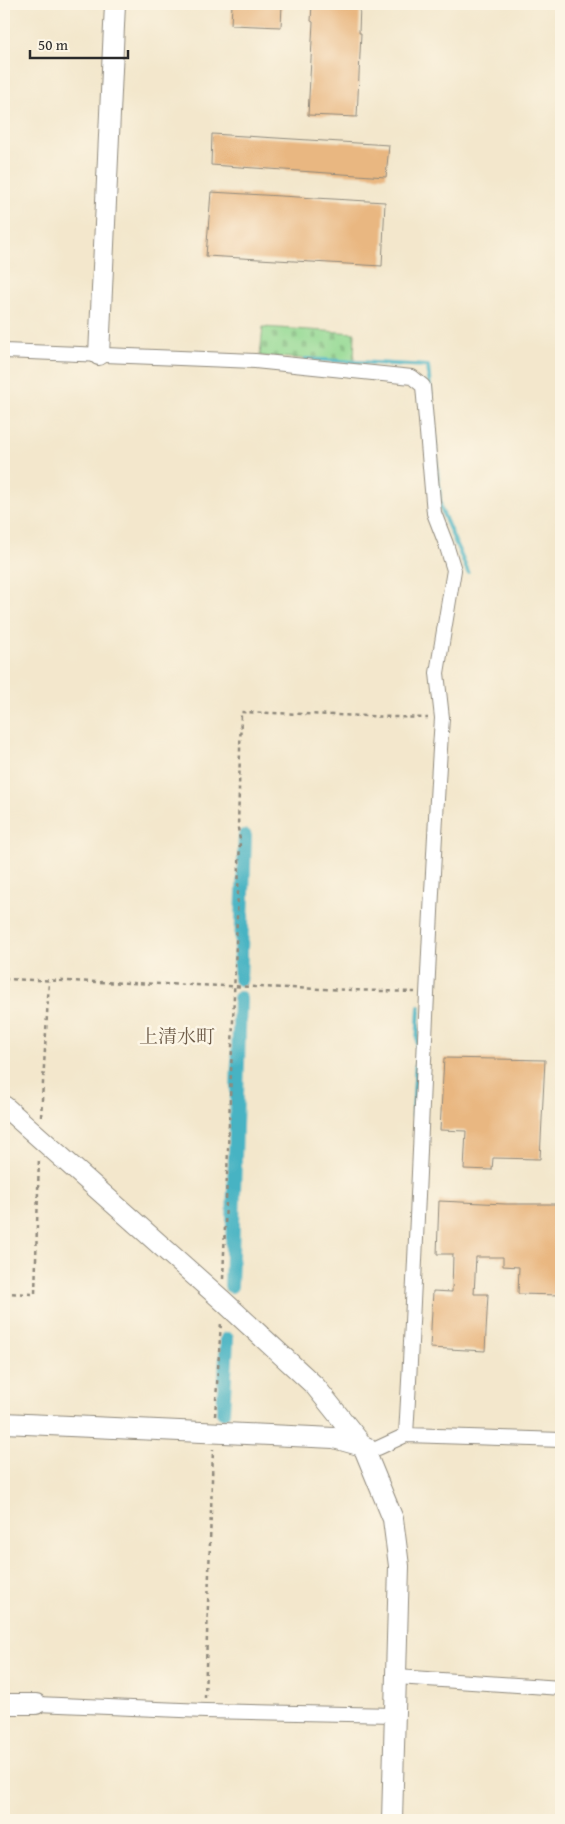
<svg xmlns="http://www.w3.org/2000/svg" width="565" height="1824" viewBox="0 0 565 1824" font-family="'Gentium Book Plus','Noto Serif JP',serif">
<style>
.cemetery{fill:url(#cemetery-stones);stroke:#5f825f}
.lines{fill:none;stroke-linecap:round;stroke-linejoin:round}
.stream{stroke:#46b3c3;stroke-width:4}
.canal{stroke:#46b3c3;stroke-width:14}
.building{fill:#e9b781}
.street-casing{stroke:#8f897c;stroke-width:16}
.secondary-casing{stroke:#8f897c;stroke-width:22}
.path{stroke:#8f897c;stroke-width:2.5;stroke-dasharray:4 4;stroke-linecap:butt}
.street{stroke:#fff;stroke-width:14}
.secondary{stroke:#fff;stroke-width:20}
.labels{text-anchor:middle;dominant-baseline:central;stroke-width:5;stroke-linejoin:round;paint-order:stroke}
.quarter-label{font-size:19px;fill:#6e5c49;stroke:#fcf5e5}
</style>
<defs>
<pattern id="cemetery-stones" width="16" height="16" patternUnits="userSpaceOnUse" patternTransform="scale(1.25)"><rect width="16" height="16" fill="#93d993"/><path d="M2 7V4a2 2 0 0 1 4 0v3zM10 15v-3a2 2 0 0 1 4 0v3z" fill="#7fba7f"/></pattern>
</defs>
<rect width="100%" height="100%" fill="#fcf5e5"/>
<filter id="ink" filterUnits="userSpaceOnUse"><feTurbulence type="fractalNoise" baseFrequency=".02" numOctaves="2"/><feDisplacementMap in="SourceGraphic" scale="10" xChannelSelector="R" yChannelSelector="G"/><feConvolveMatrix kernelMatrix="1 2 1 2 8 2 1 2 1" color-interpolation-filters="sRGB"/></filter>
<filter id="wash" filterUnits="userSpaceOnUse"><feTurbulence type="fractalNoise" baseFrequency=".0096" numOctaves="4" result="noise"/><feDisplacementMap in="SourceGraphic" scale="20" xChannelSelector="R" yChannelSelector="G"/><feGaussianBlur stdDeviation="1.12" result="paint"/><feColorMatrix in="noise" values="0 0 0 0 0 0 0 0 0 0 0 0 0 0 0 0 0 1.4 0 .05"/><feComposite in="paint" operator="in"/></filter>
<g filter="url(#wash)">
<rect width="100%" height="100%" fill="#f3e7cc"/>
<path class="cemetery" d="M 263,327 L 355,333 L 354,362 L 260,356 Z"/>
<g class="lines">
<path class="stream" d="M 305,359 L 428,366 L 441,509 L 468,572
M 413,1115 L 419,1007"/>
<path class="canal" d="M 240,979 L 245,836
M 231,1286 L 240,998
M 223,1412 L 227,1339"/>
</g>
<g id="blocks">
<path class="building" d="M 232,4 L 282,4 L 281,27 L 231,25 Z
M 312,4 L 360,4 L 359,33 L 361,33 L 357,117 L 308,115 L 313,22 L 311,21 Z
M 212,134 L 389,145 L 386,177 L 211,165 Z
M 211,192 L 385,202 L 382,266 L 206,256 Z
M 444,1058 L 545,1060 L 540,1159 L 493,1158 L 492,1170 L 464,1169 L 466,1131 L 440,1130 Z
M 439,1201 L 505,1204 L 561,1204 L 561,1295 L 518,1294 L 519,1267 L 503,1266 L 503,1257 L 476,1257 L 474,1294 L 488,1294 L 485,1351 L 430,1348 L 433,1291 L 452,1292 L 453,1254 L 437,1254 Z"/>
</g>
</g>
<g filter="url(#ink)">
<use href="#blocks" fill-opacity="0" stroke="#8f897c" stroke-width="1"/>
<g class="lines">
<g class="street-casing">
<path id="street" d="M 4,351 L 255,361 L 412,377 L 423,386 L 434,513 L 446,544 L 454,570 L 437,673 L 442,718 C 426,957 420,1196 406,1435
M 378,1448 L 406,1435 L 561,1440
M 397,1677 L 561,1688
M 36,1704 L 205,1711 L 396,1715"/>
</g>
<g class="secondary-casing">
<path id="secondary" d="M 99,355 L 115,4
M 4,1106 L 222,1300 L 315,1386 L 363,1446 L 393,1519 L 399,1566 L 392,1820
M 4,1423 L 334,1438 L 366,1447
M 4,1704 L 36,1704"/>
</g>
<path class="path" d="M 4,979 L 415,992
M 41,1117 L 49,981
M 223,1279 L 240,840 L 238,828 L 241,712 L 428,718
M 4,1293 L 35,1294 L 39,1157
M 215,1416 L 221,1322
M 205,1698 L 213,1449"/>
<use href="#street" class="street"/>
<use href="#secondary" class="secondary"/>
</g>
</g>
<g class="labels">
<g class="quarter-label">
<text x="177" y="1036">上清水町</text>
</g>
</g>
<rect width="565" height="1824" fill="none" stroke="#fcf5e5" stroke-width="20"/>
<path d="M30 50v8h98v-8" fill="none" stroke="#2b2b2b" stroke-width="2.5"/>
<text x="38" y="50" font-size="15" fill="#2b2b2b" stroke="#fcf5e5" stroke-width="4" paint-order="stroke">50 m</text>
</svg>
